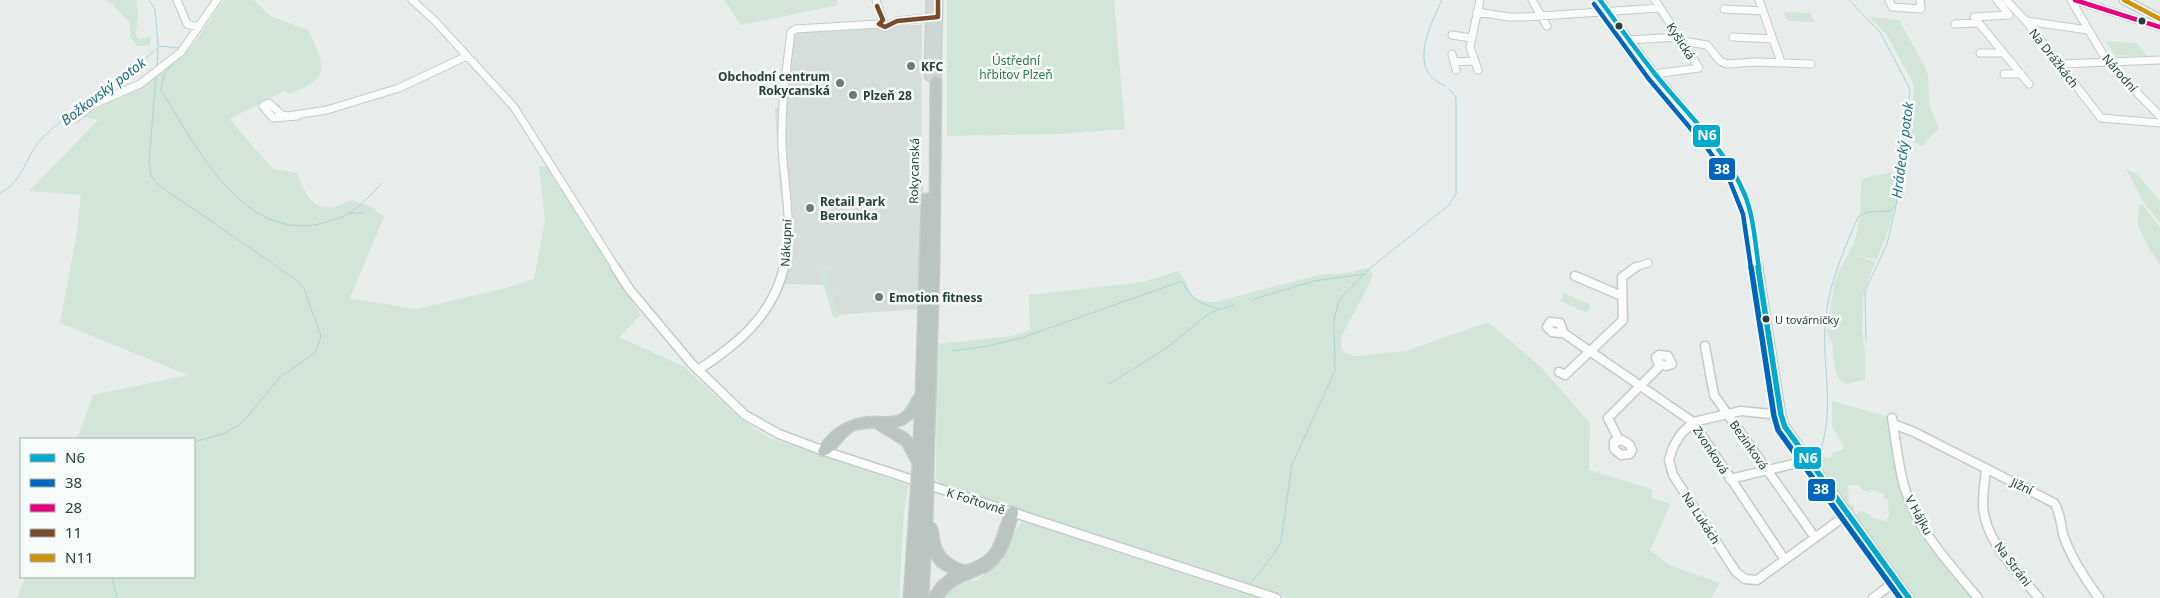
<svg xmlns="http://www.w3.org/2000/svg" width="2160" height="598" viewBox="0 0 2160 598" font-family="'Noto Sans',sans-serif">
<style>
.built{fill:#d6dedb}
.green{fill:#d1e6d8}
.lines{fill:none;stroke-linecap:round;stroke-linejoin:round}
.stream{stroke:#a9d4db;stroke-width:1}
.minor-far1-casing{stroke:#c5cac8;stroke-width:9}
.minor-casing{stroke:#c5cac8;stroke-width:11}
.major-casing{stroke:#c3ccc9;stroke-width:11}
.highway-casing{stroke:#c3ccc9;stroke-width:3}
.minor-far1{stroke:#fcfcfc;stroke-width:7}
.minor{stroke:#fcfcfc;stroke-width:8}
.major{stroke:#cfd7d5;stroke-width:9}
.highway{fill:#bcc4c2;fill-rule:evenodd}
.highway-bridge-casing{stroke:#c3ccc9;stroke-width:15;stroke-linecap:butt}
.highway-bridge{stroke:#bcc4c2;stroke-width:12}
.bus-1-far1-casing{stroke:#f7fbf9;stroke-width:8}
.bus-1-casing{stroke:#f7fbf9;stroke-width:9}
.bus-2-far1-casing{stroke:#f7fbf9;stroke-width:8}
.bus-2-casing{stroke:#f7fbf9;stroke-width:9}
.bus-3-casing{stroke:#f7fbf9;stroke-width:8}
.bus-4-casing{stroke:#f7fbf9;stroke-width:8}
.bus-5-casing{stroke:#f7fbf9;stroke-width:8}
.bus-1-far1{stroke:#00a9ce;stroke-width:4.5}
.bus-1{stroke:#00a9ce;stroke-width:5.5}
.bus-2-far1{stroke:#0065bd;stroke-width:4.5}
.bus-2{stroke:#0065bd;stroke-width:5.5}
.bus-3{stroke:#e5007d;stroke-width:4.5}
.bus-4{stroke:#7a4b2a;stroke-width:4.5}
.bus-5{stroke:#cd920c;stroke-width:4.5}
.bus-dot{fill:#24423a;stroke:#f7fbf9;stroke-width:2}
.poi-dot{fill:#697e78;stroke:#f7fbf9;stroke-width:2}
.labels{text-anchor:middle;dominant-baseline:central;stroke-width:5;stroke-linejoin:round;paint-order:stroke}
.bus-label{font-size:11px;fill:#24423a;stroke:#f7fbf9;text-anchor:start}
.street-label{font-size:12px;fill:#24423a;stroke:#f7fbf9}
.park-label{font-size:12px;fill:#2d7a4b;stroke:#f7fbf9}
.poi-label{font-size:12px;font-weight:bold;fill:#24423a;stroke:#f7fbf9;text-anchor:start}
.water-label{font-size:14px;font-style:italic;fill:#1c6f80;stroke:#f7fbf9}
.line-badge{stroke:#f7fbf9;stroke-width:2}
.badge-label{font-size:14px;text-anchor:middle;font-weight:bold;fill:#fff}
</style>
<rect width="100%" height="100%" fill="#e8edeb"/>
<path class="built" d="M 922,25 L 921,169 L 923,187 L 920,309 L 835,315 L 826,285 L 779,284 L 787,241 L 780,188 L 775,108 L 778,107 L 788,30 L 796,26 Z"/>
<path class="green" d="M 105,0 L 136,0 L 138,11 L 136,35 L 139,39 L 151,36 L 150,46 L 137,46 L 130,37 L 130,23 L 111,3 Z
M 224,0 L 254,0 L 270,16 L 308,30 C 324,65 333,77 290,94 L 284,91 L 230,119 L 253,147 L 274,169 L 297,173 C 303,190 311,210 333,207 C 338,207 346,202 352,200 L 372,207 L 384,217 L 350,298 L 416,309 L 506,288 L 534,279 L 545,220 L 539,167 L 548,166 L 641,315 L 619,337 L 685,367 L 740,419 L 770,438 L 908,485 L 904,511 L 899,598 L 17,598 L 25,577 L 194,577 L 194,439 L 77,439 L 93,395 L 188,375 L 60,323 L 76,238 L 81,195 L 29,191 L 98,120 L 81,117 L 139,86 L 191,47 Z
M 724,0 L 836,0 L 838,5 L 741,25 Z
M 947,0 L 1114,0 L 1125,129 L 1060,134 L 947,136 Z
M 1783,12 L 1810,13 L 1815,22 L 1788,21 Z
M 1871,17 L 1899,20 L 1926,68 L 1928,76 L 1929,104 L 1939,128 L 1922,146 L 1909,140 L 1914,87 L 1912,81 L 1886,34 L 1870,18 Z
M 2105,41 L 2137,43 L 2148,57 L 2115,55 Z
M 2126,169 L 2137,174 L 2160,201 L 2160,223 L 2142,200 Z
M 1898,171 C 1899,201 1889,233 1876,260 L 1855,255 L 1875,262 L 1863,295 L 1862,331 L 1865,351 L 1865,380 L 1846,384 C 1830,376 1836,354 1831,341 C 1829,337 1827,334 1826,330 L 1835,330 L 1829,324 C 1830,312 1833,281 1839,271 C 1844,261 1851,252 1855,240 C 1860,221 1861,203 1861,183 L 1864,178 Z
M 2141,203 L 2160,227 L 2160,265 C 2149,247 2130,225 2141,203 Z
M 832,265 L 831,269 L 828,269 L 828,277 L 838,315 L 841,315 L 837,318 L 833,317 L 822,280 L 823,270 Z
M 1367,268 L 1373,274 L 1364,295 L 1342,335 L 1341,347 L 1345,353 L 1356,356 L 1406,351 L 1488,322 L 1541,367 L 1590,423 L 1589,470 L 1652,489 L 1652,498 L 1671,504 L 1650,550 L 1669,565 L 1720,583 L 1711,598 L 1289,598 L 948,487 L 936,479 L 937,344 L 1012,336 L 1030,330 L 1029,295 L 1143,282 L 1178,271 C 1195,288 1182,302 1215,302 L 1318,275 L 1347,273 Z
M 1564,293 L 1591,305 L 1587,313 L 1560,301 Z
M 1832,401 L 1889,417 L 1906,498 L 1973,598 L 1913,598 L 1854,515 L 1861,511 L 1871,515 L 1871,517 L 1887,522 L 1887,518 L 1889,518 L 1888,499 L 1884,498 L 1884,494 L 1871,490 L 1871,493 L 1864,491 L 1858,485 L 1848,485 L 1849,504 L 1854,505 L 1854,509 L 1851,509 L 1814,458 L 1821,456 L 1829,458 L 1834,452 L 1843,450 L 1844,447 L 1832,425 Z
M 1023,521 L 1256,598 L 942,598 L 948,590 L 960,583 L 977,580 L 1002,561 L 1014,532 Z"/>
<g class="lines">
<path class="stream" d="M 149,0 L 155,9 L 158,45
M 1442,0 C 1433,20 1415,53 1429,74 C 1433,80 1440,83 1445,86
M 158,46 L 179,48
M 175,61 L 164,74 L 161,90 C 195,145 244,244 323,223 C 332,220 340,219 348,214 C 361,206 371,194 382,183
M 157,67 L 158,48
M 156,76 L 149,161 L 151,176 L 160,186 L 298,281 L 304,289 L 321,336 L 315,353 L 280,377 L 243,422 L 225,433 L 194,442
M 0,193 C 24,182 25,155 43,137 C 78,103 123,82 157,48
M 350,213 L 364,213
M 1254,299 L 1314,281 L 1365,274
M 1866,341 L 1865,291 L 1887,244 L 1896,206
M 952,351 L 988,346 L 1021,338 L 1182,281 C 1191,298 1200,304 1219,309
M 1109,384 C 1132,369 1157,356 1178,339 C 1200,321 1205,312 1234,305
M 1813,457 L 1819,455 C 1837,404 1820,365 1826,315 C 1830,280 1845,248 1858,217 L 1868,212 L 1890,211 L 1896,205 L 1905,144 L 1910,89 L 1880,32 L 1849,0
M 112,577 L 117,598
M 1250,584 L 1274,554 L 1281,541 L 1292,464 L 1335,371 L 1334,320 L 1339,300 L 1369,269 L 1449,205 L 1456,194 L 1456,97 L 1449,89"/>
<g class="minor-far1-casing">
<path id="minor-far1" d="M 177,0 L 187,24 L 199,27
M 412,0 L 434,20 L 514,107 L 616,268
M 876,0 L 883,20
M 1532,0 L 1547,26
M 1600,0 L 1654,73 L 1713,143 L 1735,176 L 1750,212 L 1759,268
M 1759,0 L 1781,62
M 1889,0 L 1892,7 L 1921,9 L 1920,0
M 1997,0 L 2009,15
M 2006,0 L 2026,21 L 2101,118 L 2160,123
M 2071,0 L 2108,63 L 2160,116
M 2075,0 L 2160,27
M 1724,9 L 1763,11
M 1477,12 L 1509,17 L 1525,17 L 1660,8
M 2009,15 L 1974,17 L 2029,84
M 883,20 L 879,24 L 885,27 L 897,21 L 935,17
M 2026,21 L 2088,30
M 1955,24 L 1978,23
M 1452,35 L 1471,38
M 1733,37 L 1773,39
M 1629,40 L 1679,37
M 1682,41 L 1707,45 L 1720,61 L 1727,64 L 1756,62 L 1811,64
M 1980,53 L 2004,53
M 1452,54 L 1456,70
M 1454,62 L 1474,61
M 2060,64 L 2160,60
M 1478,70 L 1470,47 L 1480,0
M 1654,74 L 1699,68 L 1655,0
M 2004,74 L 2021,74
M 298,116 L 273,118 L 263,106 L 269,103 L 282,115 L 288,116 L 327,110 L 399,88 L 467,56
M 76,118 L 92,105 L 140,84 L 181,52 L 217,0
M 784,268 C 794,227 784,188 782,146 C 781,108 786,70 791,32 L 796,29 L 879,24
M 1633,268 L 1648,263"/>
</g>
<g class="minor-casing">
<path id="minor" d="M 615,267 L 630,290 L 692,364 L 745,415 L 779,434 L 824,451 L 1276,598
M 1758,267 L 1781,415 L 1785,427 L 1909,598
M 1575,276 L 1622,296
M 1550,322 L 1560,323 L 1563,331 L 1560,333 L 1552,332 L 1547,327 Z
M 1562,332 L 1693,422 L 1785,560
M 1705,346 L 1714,395 L 1814,536
M 1659,355 L 1668,356 L 1672,364 L 1666,366 L 1658,363 L 1656,357 Z
M 698,370 C 738,344 773,315 784,267
M 1559,372 L 1565,375 L 1623,320 L 1622,277 L 1636,267
M 1781,415 L 1741,411 L 1693,422 L 1681,434 L 1673,447 L 1669,460 L 1673,475 L 1736,572 L 1745,579 L 1757,580 L 1849,513
M 1892,418 C 1896,441 1898,464 1904,486 C 1917,530 1950,564 1978,598
M 1893,424 L 1914,432 L 2054,503 C 2062,514 2060,528 2065,540 C 2073,561 2086,580 2099,598
M 1619,440 L 1608,418 L 1661,365
M 1622,440 L 1630,445 L 1632,450 L 1630,454 L 1621,455 L 1614,449 L 1614,442 Z
M 1986,469 C 1985,480 1983,492 1983,504 C 1984,541 2017,571 2039,598
M 1730,479 L 1810,460
M 1873,598 L 1889,586 L 1898,583"/>
</g>
<g class="major-casing">
<path id="major" d="M 2124,0 L 2160,19
M 929,76 L 931,0
M 936,79 L 938,0"/>
</g>
<g class="highway-casing">
<path id="highway" d="M 936,76 L 941,79 L 939,265 L 933,471 L 931,475 L 927,476 L 923,475 L 921,469 L 915,468 L 903,445 L 874,427 C 867,428 860,428 854,430 C 842,435 833,459 820,455 L 818,451 C 828,430 849,418 872,417 C 881,417 891,419 900,415 C 909,411 910,400 916,394 L 922,197 L 923,194 L 930,194 L 931,79 ZM 915,416 L 914,441 L 907,434 L 894,427 L 904,424 Z
M 927,484 L 932,486 L 933,490 L 932,522 C 945,530 928,554 965,566 C 1000,556 995,536 1007,509 L 1012,507 L 1017,509 L 1018,513 C 1013,533 1006,563 985,572 C 964,582 958,579 942,598 L 904,598 L 911,493 L 912,489 L 917,487 L 921,489 L 922,486 ZM 930,555 L 938,566 L 950,573 L 938,583 L 928,597 Z"/>
</g>
<use href="#minor-far1" class="minor-far1"/>
<use href="#minor" class="minor"/>
<use href="#major" class="major"/>
<use href="#highway" class="highway"/>
<g class="highway-bridge-casing">
<path id="highway-bridge" d="M 927,471 L 927,490
M 917,493 L 919,464"/>
</g>
<use href="#highway-bridge" class="highway-bridge"/>
<g class="bus-1-far1-casing">
<path id="bus-1-far1" d="M 1600,0 C 1618,25 1636,50 1655,74 C 1685,112 1725,148 1744,193 C 1754,216 1755,244 1759,268"/>
</g>
<g class="bus-1-casing">
<path id="bus-1" d="M 1758,267 L 1781,415 L 1785,427 L 1909,598"/>
</g>
<g class="bus-2-far1-casing">
<path id="bus-2-far1" d="M 1594,4 L 1648,78 L 1707,148 L 1729,179 L 1743,214 L 1751,268"/>
</g>
<g class="bus-2-casing">
<path id="bus-2" d="M 1751,267 L 1774,416 L 1778,430 L 1900,598"/>
</g>
<g class="bus-3-casing">
<path id="bus-3" d="M 2075,0 L 2160,27"/>
</g>
<g class="bus-4-casing">
<path id="bus-4" d="M 877,6 L 883,20 L 879,24 L 885,27 L 897,21 L 938,17 L 938,0"/>
</g>
<g class="bus-5-casing">
<path id="bus-5" d="M 2124,0 L 2160,19"/>
</g>
<use href="#bus-1-far1" class="bus-1-far1"/>
<use href="#bus-1" class="bus-1"/>
<use href="#bus-2-far1" class="bus-2-far1"/>
<use href="#bus-2" class="bus-2"/>
<use href="#bus-3" class="bus-3"/>
<use href="#bus-4" class="bus-4"/>
<use href="#bus-5" class="bus-5"/>
</g>
<g class="bus-dot">
<circle cx="2142" cy="21" r="4.5"/>
<circle cx="1619" cy="26" r="4.5"/>
<circle cx="1766" cy="319" r="4.5"/>
</g>
<g class="poi-dot">
<circle cx="911" cy="66" r="5"/>
<circle cx="840" cy="83" r="5"/>
<circle cx="853" cy="95" r="5"/>
<circle cx="810" cy="208" r="5"/>
<circle cx="879" cy="297" r="5"/>
</g>
<g class="labels">
<g class="bus-label">
<text x="1775" y="319">U továrničky</text>
</g>
<g class="street-label">
<text transform="translate(1681 41) rotate(57)">Kyšická</text>
<text transform="translate(2054 58) rotate(52)">Na Drážkách</text>
<text transform="translate(2120 73) rotate(49)">Národní</text>
<text transform="translate(914 171) rotate(-89)">Rokycanská</text>
<text transform="translate(786 243) rotate(-87)">Nákupní</text>
<text transform="translate(1749 445) rotate(55)">Bezinková</text>
<text transform="translate(1711 450) rotate(57)">Zvonková</text>
<text transform="translate(2022 486) rotate(25)">Jižní</text>
<text transform="translate(976 501) rotate(18)">K Fořtovně</text>
<text transform="translate(1919 515) rotate(61)">V Hájku</text>
<text transform="translate(1701 518) rotate(57)">Na Lukách</text>
<text transform="translate(2013 564) rotate(53)">Na Stráni</text>
</g>
<g class="park-label">
<text x="1016" y="60">Ústřední<tspan x="1016" dy="14">hřbitov Plzeň</tspan></text>
</g>
<g class="poi-label">
<text x="921" y="66">KFC</text>
<text x="830" y="76" text-anchor="end">Obchodní centrum<tspan x="830" dy="14">Rokycanská</tspan></text>
<text x="863" y="95">Plzeň 28</text>
<text x="820" y="201">Retail Park<tspan x="820" dy="14">Berounka</tspan></text>
<text x="889" y="297">Emotion fitness</text>
</g>
<g class="water-label">
<text transform="translate(103 91) rotate(-37)">Božkovský potok</text>
<text transform="translate(1902 150) rotate(-83)">Hrádecký potok</text>
</g>
</g>
<g class="line-badge">
<rect x="1692" y="124" width="29" height="24" rx="5" fill="#00a9ce"/>
<rect x="1708" y="157" width="28" height="24" rx="5" fill="#0065bd"/>
<rect x="1793" y="446" width="29" height="24" rx="5" fill="#00a9ce"/>
<rect x="1807" y="478" width="29" height="24" rx="5" fill="#0065bd"/>
</g>
<g class="badge-label">
<text x="1707" y="140">N6</text>
<text x="1722" y="174">38</text>
<text x="1808" y="463">N6</text>
<text x="1821" y="494">38</text>
</g>
<rect x="20" y="438" width="175" height="140" fill="#f7fbf9" stroke="#a3b1ad"/>
<rect x="30" y="454" width="25" height="8" fill="#00a9ce" stroke="#a3b1ad"/>
<text x="65" y="463" font-size="15" fill="#24423a">N6</text>
<rect x="30" y="479" width="25" height="8" fill="#0065bd" stroke="#a3b1ad"/>
<text x="65" y="488" font-size="15" fill="#24423a">38</text>
<rect x="30" y="504" width="25" height="8" fill="#e5007d" stroke="#a3b1ad"/>
<text x="65" y="513" font-size="15" fill="#24423a">28</text>
<rect x="30" y="529" width="25" height="8" fill="#7a4b2a" stroke="#a3b1ad"/>
<text x="65" y="538" font-size="15" fill="#24423a">11</text>
<rect x="30" y="554" width="25" height="8" fill="#cd920c" stroke="#a3b1ad"/>
<text x="65" y="563" font-size="15" fill="#24423a">N11</text>
</svg>
